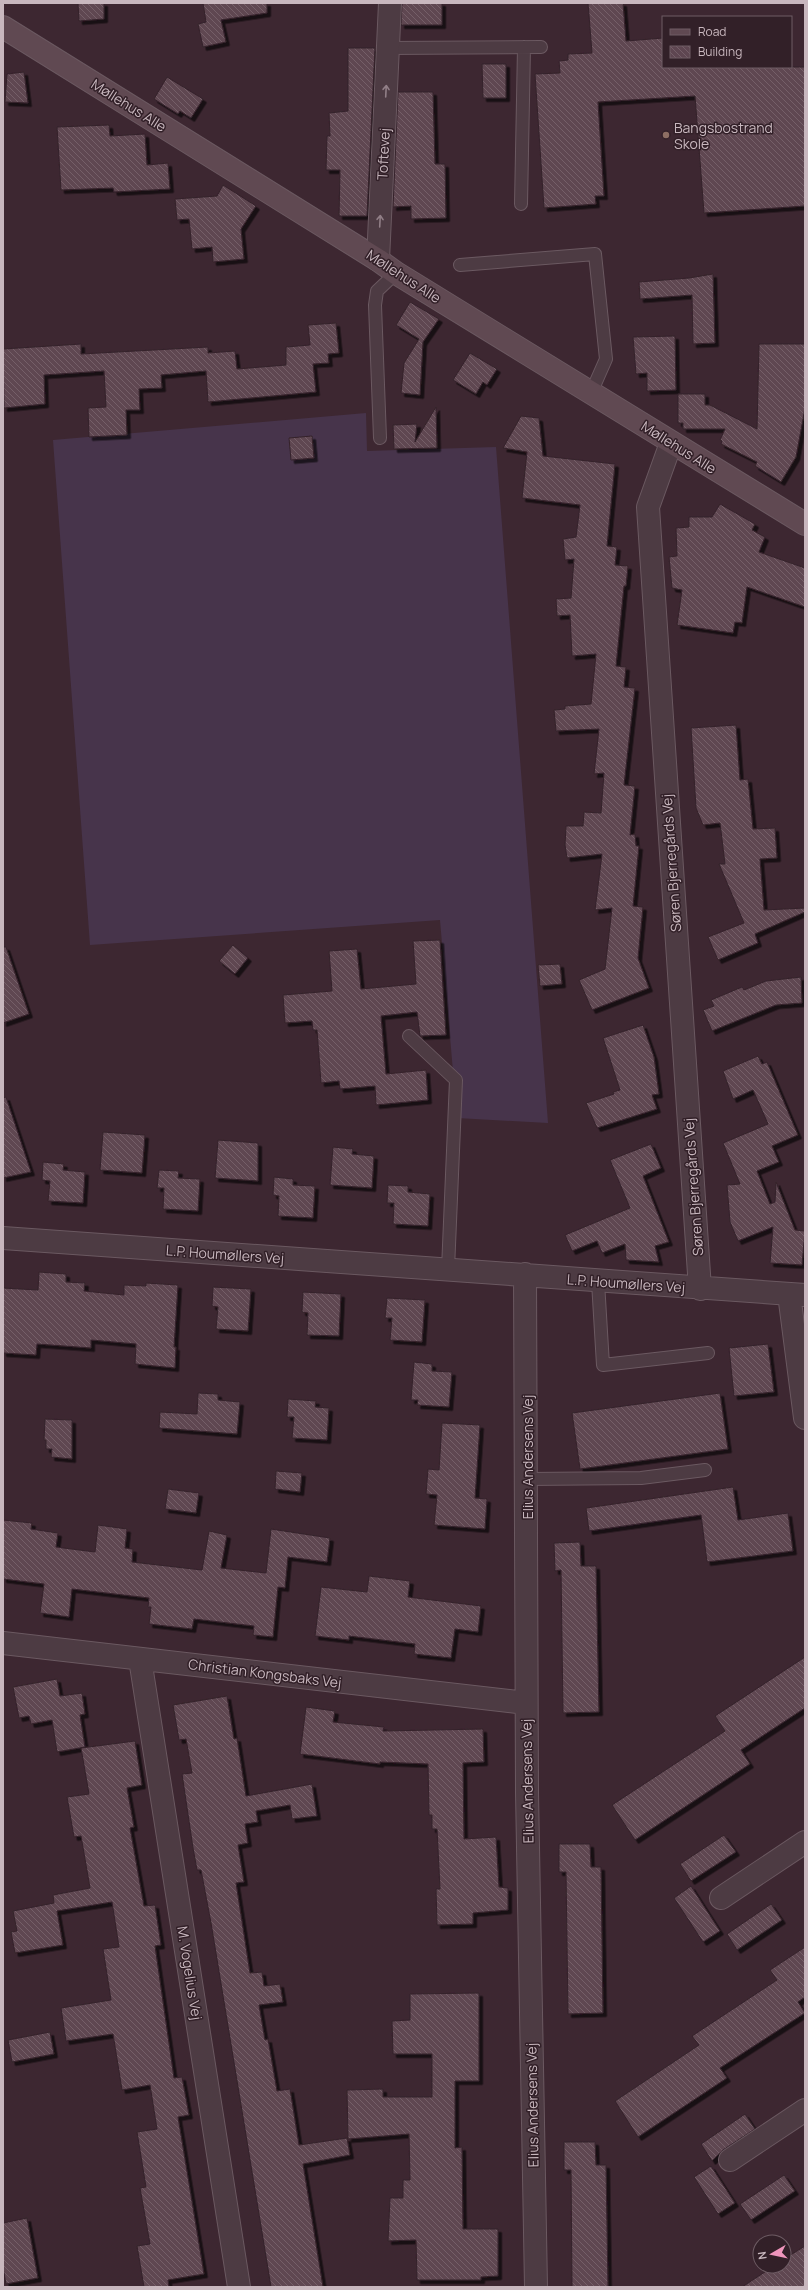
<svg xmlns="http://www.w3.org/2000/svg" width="808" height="2290" viewBox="0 0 808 2290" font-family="Manrope,sans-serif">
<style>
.pitch{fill:#47344b}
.building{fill:url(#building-back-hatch);stroke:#34222a;filter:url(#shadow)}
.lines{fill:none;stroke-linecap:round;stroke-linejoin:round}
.lane-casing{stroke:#6b5961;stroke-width:14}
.street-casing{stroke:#6b5961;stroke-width:24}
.secondary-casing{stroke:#6b5961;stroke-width:24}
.lane{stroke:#4d3b43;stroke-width:12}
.street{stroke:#4d3b43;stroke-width:22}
.secondary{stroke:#604952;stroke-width:22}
.oneway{stroke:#917f87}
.education-dot{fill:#8d6e63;stroke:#322028;stroke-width:1.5}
.labels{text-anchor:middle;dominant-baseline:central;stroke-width:3;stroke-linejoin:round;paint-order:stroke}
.street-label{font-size:14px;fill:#c8b7be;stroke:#322028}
.poi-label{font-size:14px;fill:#c8b7be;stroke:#322028;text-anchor:start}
</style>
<defs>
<pattern id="building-back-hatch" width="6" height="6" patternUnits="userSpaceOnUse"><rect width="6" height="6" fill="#5e4651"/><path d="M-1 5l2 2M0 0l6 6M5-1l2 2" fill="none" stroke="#745e68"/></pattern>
<filter id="shadow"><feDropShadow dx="3.5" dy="3.5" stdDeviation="0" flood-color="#0009"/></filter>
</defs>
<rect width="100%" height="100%" fill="#3d2731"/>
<path class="pitch" d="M 366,413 L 367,451 L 496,447 L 548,1123 L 457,1118 L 440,920 L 90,945 L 53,440 Z"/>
<path class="building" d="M 78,3 L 104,3 L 104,19 L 79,21 Z
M 203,3 L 267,3 L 267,13 L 221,20 L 226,42 L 203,47 L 198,24 L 206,22 Z
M 402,3 L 442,3 L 442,25 L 401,25 Z
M 588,3 L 623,3 L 626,41 L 663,38 L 663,67 L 805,67 L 805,206 L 704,213 L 695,96 L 598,102 L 604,196 L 595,196 L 596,204 L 544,208 L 535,74 L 560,73 L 559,61 L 568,60 L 568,54 L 592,53 Z
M 348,48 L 375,48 L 367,216 L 339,216 L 340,170 L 326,170 L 327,136 L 330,136 L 329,113 L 348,111 Z
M 482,64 L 506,64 L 506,98 L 483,98 Z
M 24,72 L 28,103 L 5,102 L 7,74 Z
M 167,77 L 203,99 L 191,118 L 180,111 L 178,114 L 154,99 Z
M 398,92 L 433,92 L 435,164 L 445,164 L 446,218 L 411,219 L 411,206 L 393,207 Z
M 109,125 L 110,136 L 145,134 L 147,165 L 168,163 L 170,189 L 114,192 L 113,188 L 61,190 L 57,127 Z
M 223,185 L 256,206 L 241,229 L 244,259 L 213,262 L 212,247 L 192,249 L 189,219 L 177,220 L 175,199 L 217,196 Z
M 713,274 L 715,343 L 693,344 L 692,295 L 640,299 L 639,282 L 689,278 Z
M 410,302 L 439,319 L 423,342 L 420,395 L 401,393 L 404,363 L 419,339 L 396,325 Z
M 336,323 L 339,353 L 328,354 L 329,363 L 313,364 L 316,392 L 208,402 L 206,371 L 161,375 L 162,388 L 139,389 L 140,410 L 126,410 L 127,435 L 89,437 L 88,408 L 106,407 L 104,371 L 44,375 L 45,404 L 4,408 L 3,349 L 81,344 L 81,354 L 208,347 L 208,353 L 235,351 L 237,369 L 286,365 L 286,347 L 310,345 L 308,325 Z
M 675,336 L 676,390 L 647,391 L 647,373 L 636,374 L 633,337 Z
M 759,344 L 805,344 L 805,408 L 796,457 L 781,482 L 755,466 L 757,462 L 721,444 L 722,441 L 720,440 L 725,429 L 683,429 L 683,423 L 678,423 L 678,394 L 705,394 L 705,405 L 710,405 L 757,429 Z
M 470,353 L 497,369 L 487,385 L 483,382 L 476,394 L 453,380 Z
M 436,407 L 437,448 L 394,449 L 393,425 L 417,424 L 415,442 Z
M 521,416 L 539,418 L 543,456 L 615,464 L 607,546 L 617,547 L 615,565 L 628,566 L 626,586 L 624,586 L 616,666 L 626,667 L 624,687 L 635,688 L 624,785 L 635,786 L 630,835 L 635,834 L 636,846 L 639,846 L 633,906 L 643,907 L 638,958 L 649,988 L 592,1010 L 579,980 L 605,969 L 612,908 L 595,910 L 602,854 L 567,858 L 565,845 L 566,826 L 583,826 L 584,812 L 601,813 L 604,773 L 594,774 L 599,729 L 556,731 L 554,710 L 565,709 L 565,706 L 591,704 L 596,654 L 572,656 L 570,615 L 557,616 L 556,599 L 571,598 L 574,559 L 565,560 L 563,539 L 576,537 L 580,505 L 522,498 L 527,452 L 503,448 Z
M 312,436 L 314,458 L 291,460 L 289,438 Z
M 720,504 L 755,524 L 752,530 L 765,537 L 759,552 L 805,568 L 805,607 L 747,587 L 742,623 L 735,622 L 733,633 L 677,625 L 682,590 L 672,588 L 669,557 L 677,556 L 676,528 L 689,527 L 689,517 L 712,517 Z
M 736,725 L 740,780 L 748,779 L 753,829 L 775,828 L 777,858 L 760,859 L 764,910 L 805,908 L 805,912 L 755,934 L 758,943 L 718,960 L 708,937 L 744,923 L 719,864 L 725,864 L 720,823 L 703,825 L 696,808 L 691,728 Z
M 440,940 L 446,1035 L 420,1036 L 417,1012 L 381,1016 L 386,1074 L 426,1070 L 428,1100 L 376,1105 L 375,1086 L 340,1089 L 339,1081 L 321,1083 L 317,1030 L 313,1030 L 312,1021 L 285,1023 L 283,995 L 332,991 L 329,951 L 357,949 L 361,989 L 416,984 L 413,941 Z
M 233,945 L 248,958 L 235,974 L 219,961 Z
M 3,947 L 6,947 L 29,1014 L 3,1023 Z
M 560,964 L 562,984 L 540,986 L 538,965 Z
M 801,977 L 802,1003 L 776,1005 L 712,1031 L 703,1010 L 714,1006 L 711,1000 L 742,987 L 744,990 L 766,981 Z
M 643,1025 L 654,1057 L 659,1094 L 652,1095 L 657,1109 L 597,1128 L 586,1103 L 614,1094 L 613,1092 L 620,1090 L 603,1038 Z
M 758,1056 L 762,1064 L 767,1062 L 798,1135 L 772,1146 L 779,1162 L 757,1171 L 770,1204 L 775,1202 L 776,1182 L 795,1230 L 805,1231 L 802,1265 L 770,1263 L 773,1227 L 738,1241 L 730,1222 L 727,1185 L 740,1184 L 723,1143 L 768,1124 L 753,1090 L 733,1099 L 723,1071 Z
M 6,1097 L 31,1172 L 3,1178 L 3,1098 Z
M 103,1132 L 145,1135 L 142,1173 L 100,1170 Z
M 218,1140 L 258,1143 L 258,1181 L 215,1178 Z
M 651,1144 L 661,1168 L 643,1176 L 669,1242 L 655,1246 L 659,1262 L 626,1260 L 625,1244 L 602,1253 L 597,1241 L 572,1251 L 565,1235 L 630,1208 L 610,1160 Z
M 333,1147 L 353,1149 L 352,1154 L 374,1156 L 372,1188 L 330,1185 Z
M 43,1162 L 64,1164 L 63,1170 L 85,1172 L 83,1203 L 48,1201 L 50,1181 L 42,1180 Z
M 159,1170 L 179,1171 L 178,1178 L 200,1179 L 198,1211 L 163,1209 L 164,1188 L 157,1188 Z
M 274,1177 L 293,1179 L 293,1185 L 315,1186 L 313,1218 L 278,1216 L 279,1196 L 273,1195 Z
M 388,1185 L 408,1186 L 408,1192 L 430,1194 L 428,1226 L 393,1224 L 394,1203 L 387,1203 Z
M 39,1272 L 66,1274 L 66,1282 L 85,1283 L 84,1291 L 124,1295 L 124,1285 L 146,1286 L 146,1283 L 178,1285 L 174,1347 L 176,1347 L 175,1368 L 135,1364 L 136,1344 L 91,1340 L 91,1348 L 37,1344 L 36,1355 L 3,1353 L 3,1288 L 38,1290 Z
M 213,1287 L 251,1289 L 248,1331 L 216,1329 L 218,1307 L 212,1306 Z
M 303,1292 L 341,1294 L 339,1336 L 307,1335 L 308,1313 L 302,1312 Z
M 387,1298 L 425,1300 L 422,1342 L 390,1340 L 392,1318 L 385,1318 Z
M 768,1344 L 774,1392 L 734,1396 L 729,1348 Z
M 414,1362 L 432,1364 L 432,1371 L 452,1372 L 449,1407 L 417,1405 L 418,1400 L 411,1400 Z
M 198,1393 L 218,1394 L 218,1400 L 240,1402 L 237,1434 L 159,1428 L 160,1412 L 197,1414 Z
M 720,1393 L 728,1449 L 580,1469 L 572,1413 Z
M 288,1399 L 316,1401 L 315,1407 L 329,1408 L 327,1440 L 292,1438 L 294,1417 L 287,1417 Z
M 45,1419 L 72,1420 L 72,1459 L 51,1457 L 52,1449 L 46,1449 L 46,1440 L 44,1440 Z
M 442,1423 L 480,1425 L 475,1498 L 487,1499 L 485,1529 L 434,1525 L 437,1495 L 426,1494 L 428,1469 L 439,1470 Z
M 276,1471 L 302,1473 L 300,1492 L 275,1489 Z
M 733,1487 L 738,1520 L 788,1513 L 793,1551 L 707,1562 L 701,1515 L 589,1531 L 586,1508 Z
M 168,1489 L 199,1493 L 196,1513 L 165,1509 Z
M 3,1520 L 32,1523 L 31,1529 L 58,1533 L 56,1547 L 95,1552 L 98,1525 L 127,1529 L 125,1548 L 133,1549 L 132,1562 L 202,1570 L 209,1531 L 227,1535 L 221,1568 L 266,1573 L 271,1529 L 330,1538 L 327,1562 L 288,1557 L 285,1588 L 278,1587 L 273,1637 L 253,1635 L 254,1626 L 194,1619 L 192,1629 L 149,1624 L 151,1607 L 148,1607 L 149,1598 L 72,1589 L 69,1617 L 40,1613 L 44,1584 L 3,1579 Z
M 580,1542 L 581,1566 L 596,1566 L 599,1712 L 563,1713 L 561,1570 L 555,1571 L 554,1543 Z
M 369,1576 L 410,1581 L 408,1597 L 481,1606 L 478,1632 L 455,1629 L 451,1658 L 414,1654 L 415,1644 L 349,1636 L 349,1640 L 315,1636 L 321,1587 L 367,1592 Z
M 805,1657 L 805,1708 L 741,1750 L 750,1764 L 635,1840 L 612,1805 L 725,1731 L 715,1716 Z
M 57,1679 L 60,1696 L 82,1693 L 85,1714 L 80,1715 L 85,1747 L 57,1752 L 52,1720 L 31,1724 L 29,1716 L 19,1718 L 13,1687 Z
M 227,1696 L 234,1739 L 237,1738 L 246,1796 L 312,1784 L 317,1816 L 292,1819 L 290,1805 L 256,1811 L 258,1822 L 245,1824 L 248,1843 L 238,1845 L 244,1882 L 236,1883 L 250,1973 L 262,1972 L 264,1986 L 280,1984 L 283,2002 L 259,2005 L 265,2040 L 268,2039 L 277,2091 L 290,2089 L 299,2145 L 347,2138 L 350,2155 L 303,2164 L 323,2287 L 271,2287 L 211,1923 L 201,1870 L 197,1870 L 193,1848 L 182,1774 L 192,1773 L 186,1739 L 179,1740 L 173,1705 Z
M 306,1707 L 335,1711 L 333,1722 L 384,1727 L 383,1731 L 483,1729 L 484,1762 L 463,1763 L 464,1839 L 496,1837 L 499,1887 L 508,1888 L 508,1910 L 473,1913 L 473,1924 L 437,1925 L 436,1889 L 440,1889 L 437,1829 L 432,1829 L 432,1815 L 429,1815 L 428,1764 L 380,1762 L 380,1764 L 300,1754 Z
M 135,1741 L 142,1785 L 127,1788 L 134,1827 L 130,1828 L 144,1906 L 155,1905 L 161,1945 L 155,1946 L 174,2078 L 182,2077 L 189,2115 L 178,2117 L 204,2274 L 168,2280 L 169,2287 L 144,2287 L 137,2246 L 150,2244 L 140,2188 L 146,2187 L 137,2132 L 157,2129 L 150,2085 L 122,2090 L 113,2034 L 66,2041 L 61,2008 L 111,2000 L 103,1949 L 119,1947 L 112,1902 L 57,1911 L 63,1945 L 15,1953 L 11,1932 L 17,1931 L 13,1911 L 54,1903 L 53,1895 L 90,1888 L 81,1836 L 74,1837 L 67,1797 L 89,1794 L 81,1748 Z
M 724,1835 L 736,1852 L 691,1881 L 680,1864 Z
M 559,1844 L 590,1844 L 591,1867 L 601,1867 L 603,2013 L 568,2014 L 566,1872 L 559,1872 Z
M 691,1886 L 720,1931 L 703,1942 L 674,1898 Z
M 771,1904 L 782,1920 L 737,1950 L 727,1934 Z
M 805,1947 L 805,1997 L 798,2002 L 805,2013 L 720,2068 L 727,2078 L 638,2137 L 615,2101 L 699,2045 L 692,2036 L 777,1980 L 770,1970 Z
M 479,1993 L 479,2081 L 455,2081 L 455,2148 L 462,2147 L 463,2229 L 498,2229 L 498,2276 L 481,2277 L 481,2280 L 417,2280 L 416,2240 L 388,2241 L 390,2198 L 403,2198 L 403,2180 L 410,2180 L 409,2134 L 348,2139 L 347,2090 L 383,2089 L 383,2097 L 432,2097 L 432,2054 L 393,2054 L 392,2021 L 410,2020 L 410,1994 Z
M 50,2032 L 54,2054 L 12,2062 L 8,2040 Z
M 745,2114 L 755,2129 L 723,2150 L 712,2161 L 701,2144 Z
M 564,2142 L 595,2142 L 596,2165 L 606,2165 L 608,2287 L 572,2287 L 571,2170 L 564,2170 Z
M 711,2166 L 735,2203 L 718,2214 L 694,2177 Z
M 784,2175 L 795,2191 L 751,2220 L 740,2204 Z
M 27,2218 L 38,2278 L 6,2284 L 3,2268 L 3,2223 Z
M 805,2246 L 805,2287 L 742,2287 L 774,2266 L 784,2266 L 784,2259 Z"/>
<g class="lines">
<g class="lane-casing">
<path id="lane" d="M 388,48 L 541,47
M 521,204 L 524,47
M 460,265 L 595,254 L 606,359 L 591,393
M 380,438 L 375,305 L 377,291 L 396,273
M 409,1036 L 456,1080 L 448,1269
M 598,1282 L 603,1365 L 708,1353
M 527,1479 L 641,1478 L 705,1470"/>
</g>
<g class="street-casing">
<path id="street" d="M 378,260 L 390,3
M 671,443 L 648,507 L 700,1289
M 3,1238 L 805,1295
M 525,1274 L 527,1792 L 536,2287
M 789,1294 L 805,1418
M 3,1643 L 526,1703
M 140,1659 L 239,2287
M 721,1898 L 805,1842
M 730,2160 L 805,2110"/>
</g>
<g class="secondary-casing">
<path id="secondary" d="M 3,27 L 378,260 L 396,273 L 805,524"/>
</g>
<use href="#lane" class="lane"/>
<use href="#street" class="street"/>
<use href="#secondary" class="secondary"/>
</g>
<defs><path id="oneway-shaft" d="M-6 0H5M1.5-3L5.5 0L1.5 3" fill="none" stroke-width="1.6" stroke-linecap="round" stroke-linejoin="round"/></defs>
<g class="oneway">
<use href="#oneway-shaft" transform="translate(386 91) rotate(-87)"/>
<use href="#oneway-shaft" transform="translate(380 221) rotate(-87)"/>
</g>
<circle class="education-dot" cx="666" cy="135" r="4"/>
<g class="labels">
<g class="street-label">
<text transform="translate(129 105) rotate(32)">Møllehus Alle</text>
<text transform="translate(383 154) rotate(-87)">Toftevej</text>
<text transform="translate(404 276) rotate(33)">Møllehus Alle</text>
<text transform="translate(679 447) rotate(32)">Møllehus Alle</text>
<text transform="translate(671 863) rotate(-94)">Søren Bjerregårds Vej</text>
<text transform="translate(693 1187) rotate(-94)">Søren Bjerregårds Vej</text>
<text transform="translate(225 1254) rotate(4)">L.P. Houmøllers Vej</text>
<text transform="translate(626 1283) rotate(4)">L.P. Houmøllers Vej</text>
<text transform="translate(527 1457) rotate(-90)">Elius Andersens Vej</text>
<text transform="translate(265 1673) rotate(7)">Christian Kongsbaks Vej</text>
<text transform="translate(527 1781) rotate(-91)">Elius Andersens Vej</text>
<text transform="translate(190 1973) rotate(81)">M. Vogelius Vej</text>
<text transform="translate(532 2105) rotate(-91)">Elius Andersens Vej</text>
</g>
<g class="poi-label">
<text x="674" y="127">Bangsbostrand<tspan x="674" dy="16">Skole</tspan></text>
</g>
</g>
<rect width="808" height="2290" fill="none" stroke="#c8b7be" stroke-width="8"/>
<rect x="662" y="16" width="130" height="52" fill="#322028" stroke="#6e5c64"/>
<rect x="670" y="29" width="20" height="6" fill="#604952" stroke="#6e5c64"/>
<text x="698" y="36" font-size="12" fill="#c8b7be">Road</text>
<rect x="670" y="46" width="20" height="12" fill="url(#building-back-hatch)" stroke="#6e5c64"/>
<text x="698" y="56" font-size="12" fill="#c8b7be">Building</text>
<g transform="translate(772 2254) rotate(261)"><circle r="19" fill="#322028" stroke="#6e5c64"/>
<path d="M0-3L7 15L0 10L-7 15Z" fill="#ef95bc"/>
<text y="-6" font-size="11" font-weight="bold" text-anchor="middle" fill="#c8b7be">N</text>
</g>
</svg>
